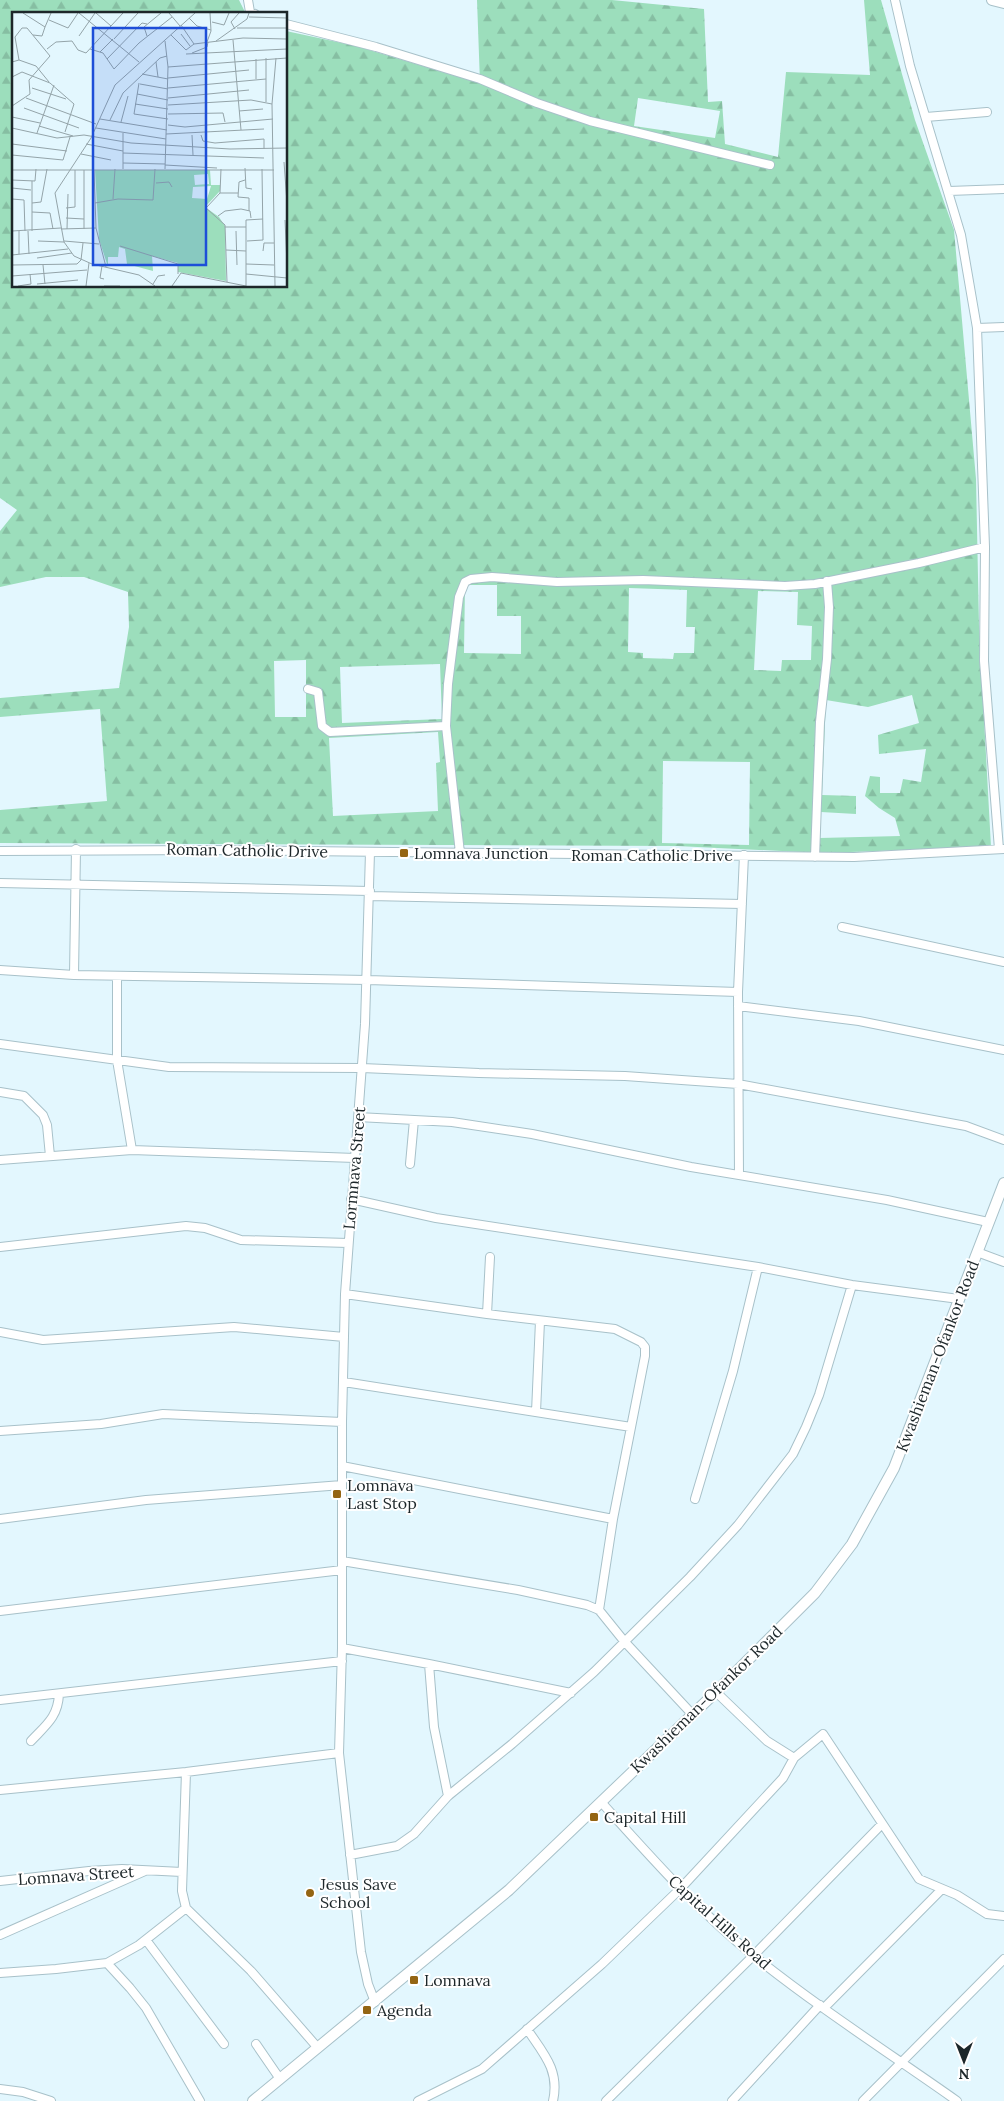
<svg xmlns="http://www.w3.org/2000/svg" width="1004" height="2101" viewBox="0 0 1004 2101" font-family="Lora,serif">
<style>
.forest{fill:url(#forest-firs);fill-rule:evenodd}
.lines{fill:none;stroke-linecap:round;stroke-linejoin:round}
.minor-casing{stroke:#a8c1c9;stroke-width:10}
.secondary-casing{stroke:#a8c1c9;stroke-width:12}
.minor{stroke:#fff;stroke-width:8}
.secondary{stroke:#fff;stroke-width:10}
.poi-dot{fill:#946513;stroke:#fff;stroke-width:2}
.labels{text-anchor:middle;dominant-baseline:central;stroke-width:4;stroke-linejoin:round;paint-order:stroke}
.street-label{font-size:16px;fill:#1d272a;stroke:#fff}
.poi-label{font-size:16px;fill:#1d272a;stroke:#fff;text-anchor:start}
.inset-road{fill:none;stroke:#94a4a9;stroke-width:1}
.view{fill:#1d4ed8;fill-opacity:0.15;stroke:#1d4ed8;stroke-width:2.5}
.inset-edge{fill:none;stroke:#1d272a;stroke-width:2.5}
</style>
<defs>
<pattern id="forest-firs" width="22" height="20" patternUnits="userSpaceOnUse" patternTransform="scale(1.25)"><rect width="22" height="20" fill="#9cdebc"/><path d="M5 1l3.5 6h-7zM16 11l3.5 6h-7z" fill="#86bea2"/></pattern>
</defs>
<rect width="100%" height="100%" fill="#e3f7fe"/>
<path class="forest" d="M 0,0 L 239,0 L 246,14 L 14,14 L 14,286 L 286,286 L 286,31 L 356,46 L 480,83 L 477,0 L 612,0 L 704,9 L 708,102 L 722,101 L 725,144 L 778,157 L 786,72 L 870,75 L 864,0 L 881,0 L 915,120 L 954,230 L 976,479 L 979,626 L 991,847 L 822,853 L 677,846 L 0,843 L 0,810 L 107,801 L 100,709 L 0,717 L 0,698 L 119,688 L 129,627 L 128,592 L 84,577 L 46,577 L 0,587 L 0,531 L 17,510 L 0,498 ZM 638,98 L 720,111 L 715,138 L 634,126 ZM 465,585 L 497,585 L 497,616 L 521,616 L 521,654 L 464,653 ZM 629,588 L 687,590 L 686,627 L 695,627 L 694,653 L 674,653 L 673,659 L 643,658 L 643,653 L 628,652 ZM 758,591 L 798,592 L 797,625 L 812,626 L 811,660 L 782,660 L 781,671 L 754,670 ZM 306,660 L 306,717 L 275,717 L 274,661 ZM 440,664 L 442,719 L 342,723 L 340,667 ZM 912,695 L 919,723 L 878,735 L 879,754 L 926,749 L 921,782 L 903,779 L 900,793 L 880,793 L 880,777 L 870,776 L 865,796 L 879,808 L 895,818 L 900,836 L 820,838 L 821,812 L 856,814 L 856,796 L 822,795 L 826,700 L 868,707 ZM 438,732 L 440,762 L 436,763 L 438,811 L 333,816 L 329,738 ZM 663,761 L 750,762 L 749,845 L 662,843 Z"/>
<g class="lines">
<g class="minor-casing">
<path id="minor" d="M 248,0 L 250,12 L 255,14
M 895,0 L 910,66 L 961,235 L 977,328 L 985,547 L 984,661 L 999,849
M 286,24 L 376,47 L 480,79 L 537,103 L 590,121 L 770,165
M 926,117 L 987,112
M 949,191 L 1004,189
M 977,328 L 1004,327
M 308,689 L 318,692 L 322,726 L 330,732 L 446,726
M 0,851 L 212,850 L 854,857 L 1004,849
M 370,852 L 365,1024 L 345,1294 L 342,1422 L 342,1648 L 339,1753 L 361,1952 L 368,1984 L 375,2002
M 460,853 L 446,726 L 448,684 L 459,597 L 465,582 L 471,579 L 492,577 L 557,582 L 643,580 L 785,586 L 815,584 L 919,563 L 985,547
M 815,857 L 820,722 L 827,659 L 829,607 L 827,581
M 0,883 L 370,891
M 370,896 L 742,904
M 842,927 L 1004,962
M 0,970 L 74,975 L 368,980 L 738,992
M 74,975 L 76,849
M 117,976 L 117,1060 L 132,1150
M 738,1006 L 859,1021 L 1004,1050
M 0,1044 L 169,1067 L 362,1068 L 479,1073 L 625,1076 L 738,1084 L 966,1126 L 1004,1140
M 0,1092 L 24,1096 L 43,1115 L 47,1125 L 50,1156
M 358,1117 L 452,1122 L 532,1134 L 691,1167 L 887,1200 L 988,1222
M 0,1160 L 132,1150 L 355,1158
M 410,1164 L 414,1120
M 739,1175 L 738,992 L 744,855
M 351,1199 L 436,1218 L 758,1267 L 852,1285 L 959,1299
M 0,1247 L 186,1226 L 205,1228 L 241,1240 L 348,1243
M 977,1252 L 1004,1262
M 345,1294 L 487,1314 L 615,1329 L 641,1342 L 645,1347 L 645,1356 L 613,1519 L 599,1610
M 487,1314 L 490,1257
M 0,1332 L 43,1340 L 234,1327 L 344,1337
M 344,1382 L 631,1427
M 536,1412 L 540,1321
M 0,1431 L 101,1424 L 163,1414 L 342,1422
M 342,1466 L 613,1519
M 695,1499 L 733,1371 L 758,1267
M 0,1519 L 146,1500 L 342,1485
M 342,1561 L 518,1590 L 587,1605 L 599,1610 L 624,1641 L 692,1714
M 0,1611 L 342,1570
M 342,1648 L 429,1664 L 571,1693
M 429,1664 L 434,1727 L 448,1796
M 716,1692 L 767,1741 L 794,1758
M 0,1700 L 342,1661
M 31,1741 C 46,1725 58,1717 59,1694
M 186,1772 L 182,1891 L 186,1908 L 251,1971 L 318,2048
M 0,1790 L 186,1772 L 339,1753
M 602,1803 C 650,1856 698,1911 754,1956 C 819,2008 889,2053 957,2101
M 350,1855 L 397,1846 L 414,1834 L 448,1796 L 512,1744 L 594,1672 L 690,1577 L 738,1525 L 793,1454 L 806,1427 L 819,1395 L 852,1285
M 0,1881 L 89,1871 L 122,1869 L 182,1872
M 0,1935 L 145,1871
M 146,1940 L 224,2044
M 107,1963 L 130,1988 L 146,2008 L 200,2101
M 0,1973 L 56,1969 L 107,1963 L 139,1945 L 186,1908
M 824,2008 L 942,1889
M 527,2029 C 543,2053 560,2070 553,2101
M 256,2044 L 280,2079
M 0,2089 L 23,2092 L 51,2101
M 418,2101 L 482,2069 L 602,1964 L 681,1888 L 783,1778 L 794,1758 L 823,1734 L 919,1879 L 957,1895 L 987,1914 L 1004,1916
M 606,2101 L 753,1956 L 882,1824
M 732,2101 L 820,2005
M 863,2101 L 1004,1959"/>
</g>
<g class="secondary-casing">
<path id="secondary" d="M 992,0 L 1004,3
M 253,2101 L 509,1890 L 716,1692 L 815,1593 L 852,1544 L 894,1468 L 1004,1183"/>
</g>
<use href="#minor" class="minor"/>
<use href="#secondary" class="secondary"/>
</g>
<g class="poi-dot">
<rect x="399" y="848" width="10" height="10" rx="2.5"/>
<rect x="332" y="1489" width="10" height="10" rx="2.5"/>
<rect x="589" y="1812" width="10" height="10" rx="2.5"/>
<circle cx="310" cy="1893" r="5"/>
<rect x="409" y="1975" width="10" height="10" rx="2.5"/>
<rect x="362" y="2005" width="10" height="10" rx="2.5"/>
</g>
<g class="labels">
<g class="street-label">
<text transform="translate(247 850) rotate(1)">Roman Catholic Drive</text>
<text x="652" y="855">Roman Catholic Drive</text>
<text transform="translate(354 1168) rotate(-85)">Lormnava Street</text>
<text transform="translate(937 1356) rotate(-69)">Kwashieman-Ofankor Road</text>
<text transform="translate(706 1699) rotate(-44)">Kwashieman-Ofankor Road</text>
<text transform="translate(76 1875) rotate(-4)">Lomnava Street</text>
<text transform="translate(720 1922) rotate(42)">Capital Hills Road</text>
</g>
<g class="poi-label">
<text x="414" y="853">Lomnava Junction</text>
<text x="347" y="1485">Lomnava<tspan x="347" dy="18">Last Stop</tspan></text>
<text x="604" y="1817">Capital Hill</text>
<text x="320" y="1884">Jesus Save<tspan x="320" dy="18">School</tspan></text>
<text x="424" y="1980">Lomnava</text>
<text x="377" y="2010">Agenda</text>
</g>
</g>
<g transform="translate(12 12)">
<rect width="275" height="275" fill="#e3f7fe"/>
<path d="M 83,158 L 198,158 L 199,173 L 208,173 L 208,179 L 193,195 L 207,205 L 213,214 L 214,269 L 166,260 L 166,251 L 140,244 L 141,259 L 115,252 L 113,237 L 107,235 L 106,245 L 96,245 L 96,255 L 87,227 ZM 196,162 L 197,172 L 183,173 L 182,163 ZM 199,174 L 195,187 L 180,186 L 181,175 Z" fill="#9cdebc" fill-rule="evenodd"/>
<path class="inset-road" d="M 11,1 L 33,15 L 30,24 L 21,23M 67,1 L 127,50M 84,1 L 99,14M 157,1 L 168,14M 237,5 L 275,6M 177,6 L 185,14 L 199,18M 37,8 L 56,16 L 66,1M 200,10 L 212,13 L 217,1M 169,13 L 182,32M 33,15 L 39,1M 225,16 L 275,16M 223,17 L 219,10 L 227,1M 169,22 L 178,34M 159,23 L 174,38M 67,24 L 83,1M 135,24 L 132,15 L 149,1M 102,27 L 126,1M 221,28 L 229,118M 204,29 L 235,7 L 237,1M 195,30 L 199,19 L 198,1M 35,37 L 44,30 L 60,29 L 66,38 L 74,41 L 111,1M 78,37 L 91,41 L 102,57 L 127,31 L 160,5M 174,38 L 182,32 L 231,26 L 275,27M 88,40 L 101,27M 180,41 L 195,35 L 196,30M 174,42 L 275,37M 95,47 L 130,11 L 135,12M 0,50 L 7,48 L 24,54 L 37,70M 144,50 L 146,65M 156,55 L 275,46M 130,62 L 156,67M 275,63 L 275,91M 0,65 L 10,60 L 38,71 L 62,92 L 53,120M 156,66 L 237,58M 244,67 L 244,47M 127,71 L 122,102 L 156,107M 128,72 L 156,77M 20,76 L 54,87M 156,76 L 254,67M 125,82 L 156,88M 14,86 L 84,112M 156,86 L 237,78M 254,90 L 254,46M 123,92 L 156,97M 156,93 L 239,88 L 260,92M 0,94 L 18,82 L 17,68 L 38,44 L 15,16 L 10,16 L 3,25 L 7,48M 12,96 L 67,116M 227,99 L 251,97M 156,102 L 211,101 L 213,110M 0,105 L 28,111M 88,107 L 155,118M 98,108 L 111,81 L 148,46 L 155,44M 109,110 L 116,84M 156,113 L 173,115 L 261,107M 27,114 L 61,124M 0,116 L 45,126 L 72,123 L 119,131 L 218,137 L 275,136M 84,116 L 154,127M 25,121 L 42,73M 154,122 L 252,117M 180,123 L 181,143M 189,123 L 191,129 L 203,131 L 252,127 L 252,137M 0,132 L 55,139M 74,132 L 111,139M 275,136 L 275,105M 111,141 L 252,146M 69,142 L 99,148M 0,143 L 51,148 L 58,125M 272,150 L 275,191M 111,151 L 153,152M 153,153 L 205,156M 233,156 L 234,176 L 240,177M 111,157 L 111,121M 153,157 L 156,55 L 153,29M 209,157 L 208,181 L 194,196 L 213,213 L 215,270M 0,158 L 262,158M 72,158 L 72,217M 82,158 L 84,216 L 94,255M 0,168 L 23,169 L 24,157M 233,168 L 227,170 L 226,185 L 237,186 L 237,199M 144,171 L 157,170 L 160,175M 0,176 L 19,178M 208,181 L 226,181M 0,187 L 12,188 L 13,219M 101,187 L 103,157M 20,191 L 29,190 L 35,157M 83,191 L 106,187 L 141,188 L 143,157M 54,196 L 63,195 L 63,158M 20,200 L 38,201 L 41,217M 206,204 L 213,199 L 229,197 L 238,199 L 239,206M 54,206 L 72,207M 273,208 L 275,252M 213,215 L 234,215M 49,217 L 84,216M 55,217 L 56,182M 0,219 L 49,216M 16,219 L 17,242M 20,219 L 20,169M 224,219 L 225,253M 26,229 L 52,230M 52,229 L 87,232M 235,229 L 251,228 L 250,157M 108,234 L 166,252 L 166,262M 214,238 L 234,239M 251,239 L 252,231 L 262,231M 7,242 L 7,219M 0,243 L 56,237M 25,246 L 60,241M 234,252 L 262,253M 0,253 L 65,252 L 69,248 L 71,231M 31,253 L 33,272M 90,254 L 88,266 L 92,267M 234,262 L 275,266M 0,264 L 75,258M 25,272 L 66,268M 141,272 L 146,264 L 153,263M 6,274 L 19,272 L 18,262M 74,274 L 77,251M 92,274 L 108,274M 143,274 L 127,263 L 80,252 L 62,244 L 52,230 L 43,181 L 79,126 L 103,73 L 183,1M 160,274 L 169,261 L 234,274M 234,274 L 234,208 L 251,207M 263,274 L 260,92 L 264,46"/>
<path class="view" d="M 81,16 L 194,16 L 194,253 L 81,253 Z"/>
<rect width="275" height="275" class="inset-edge"/>
</g>
<g transform="translate(964 2061) rotate(180)" stroke="#ffffff" stroke-width="4" paint-order="stroke">
<path d="M0-4L9 19L0 12L-9 19Z" fill="#1d272a"/>
<text y="-8" font-size="14" font-weight="bold" text-anchor="middle" fill="#1d272a">N</text>
</g>
</svg>
